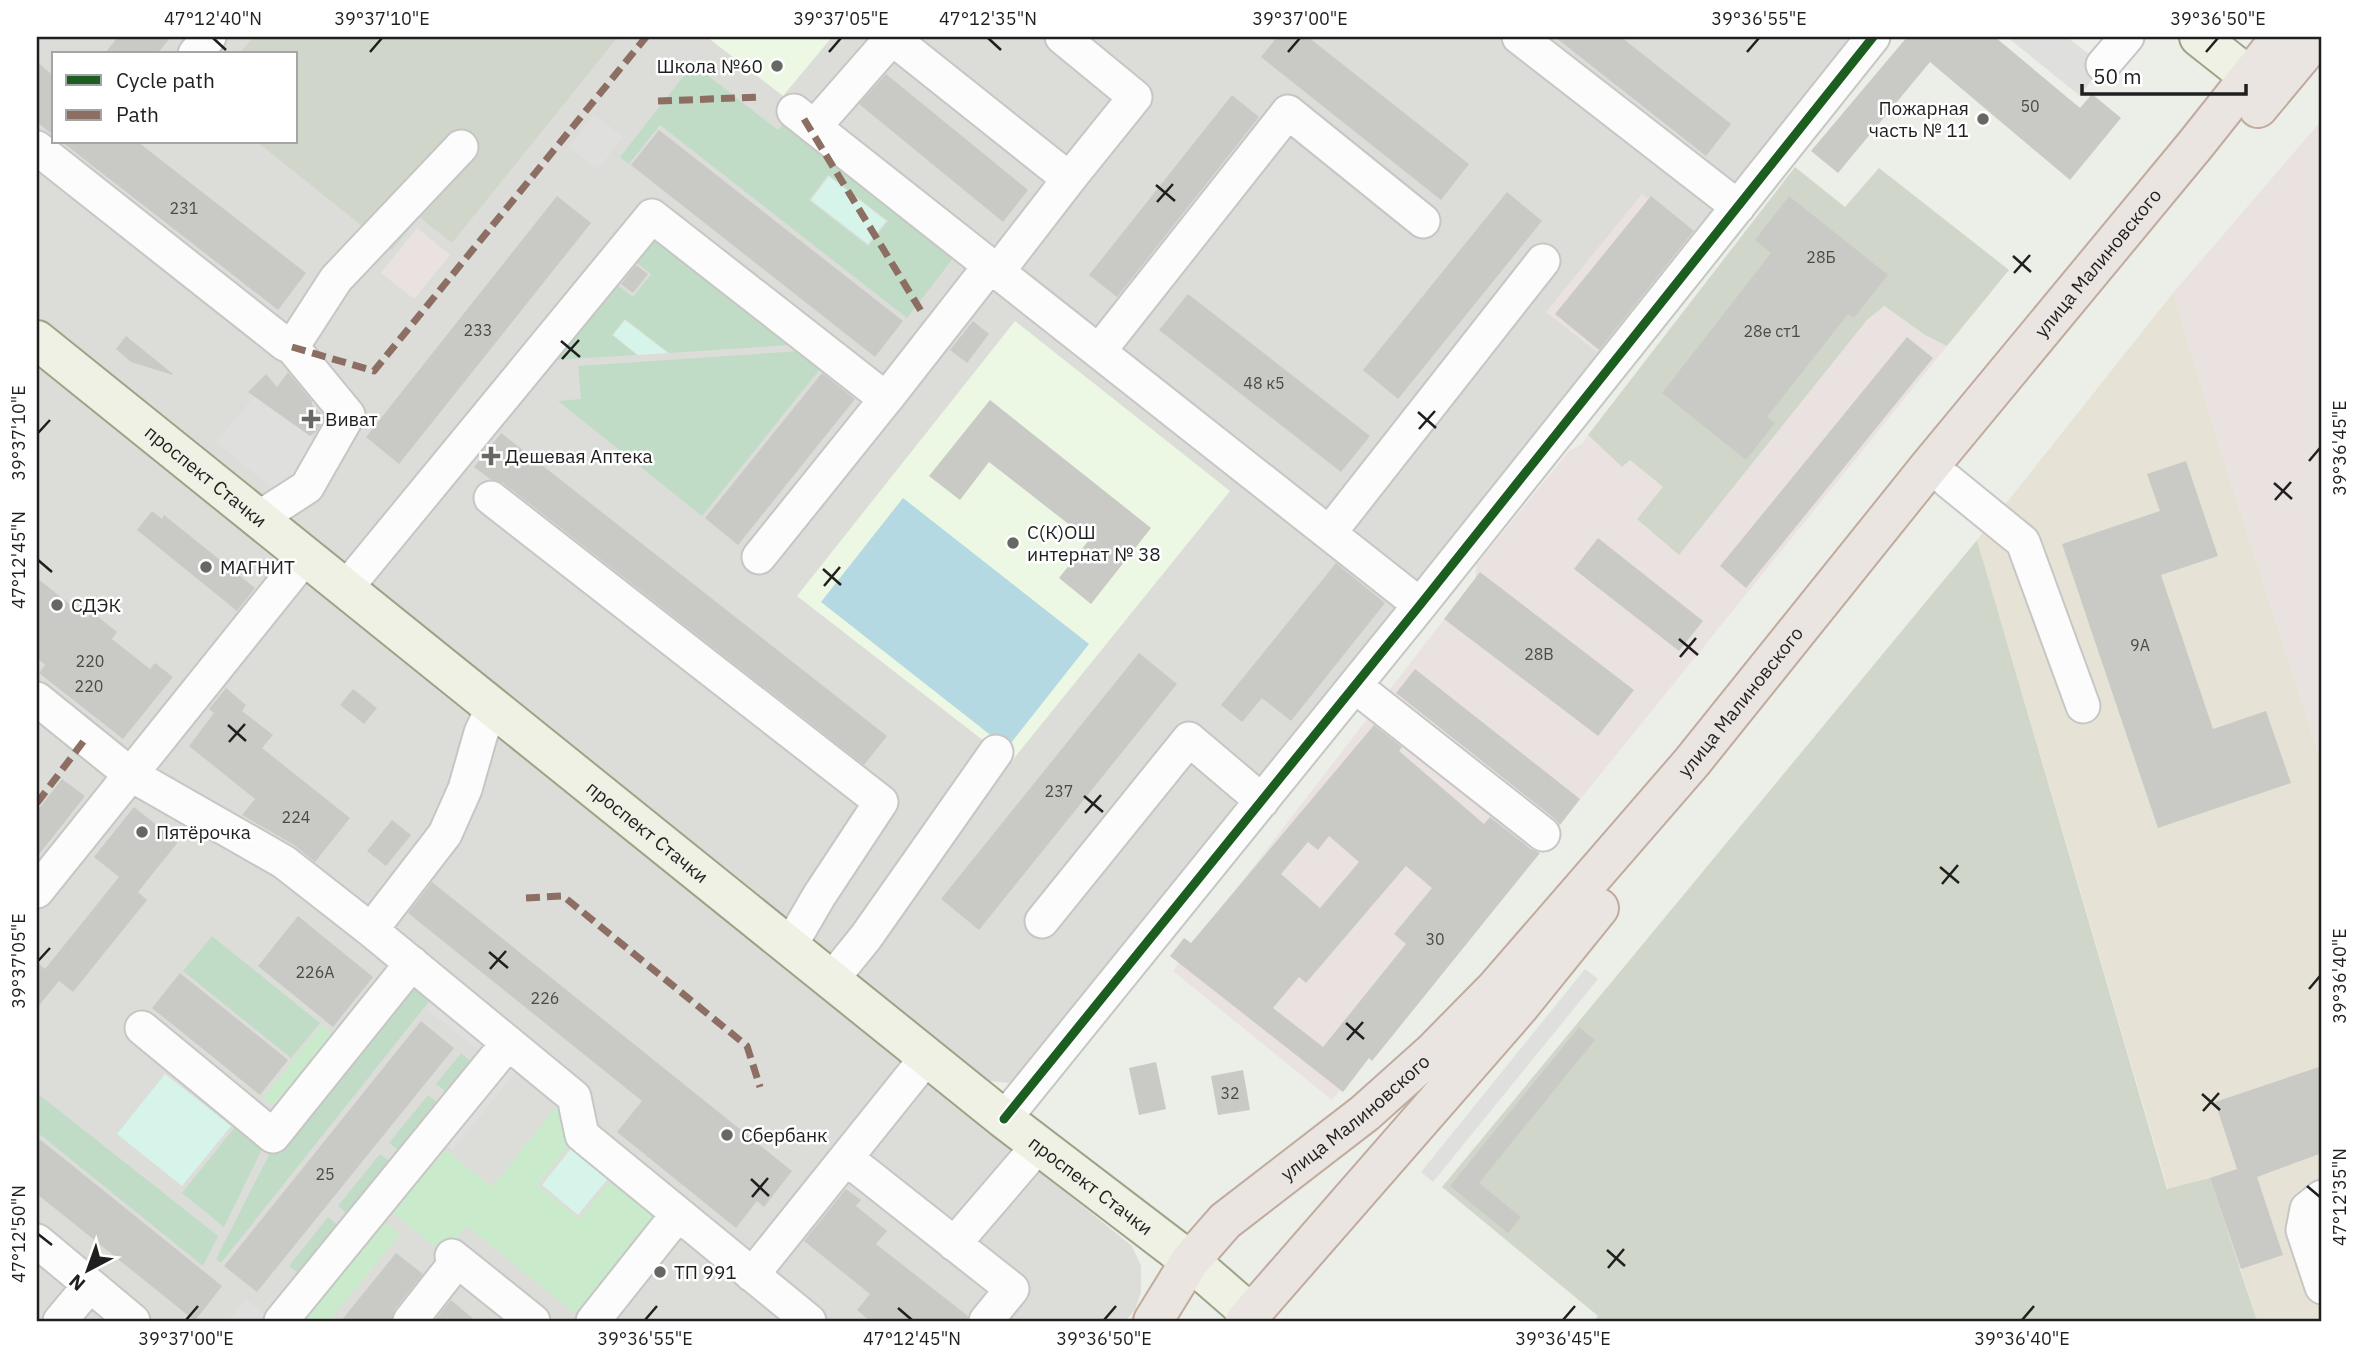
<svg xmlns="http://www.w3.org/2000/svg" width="2359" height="1358" viewBox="0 0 2359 1358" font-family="'IBM Plex Sans',sans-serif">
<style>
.residential{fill:#dcddd9;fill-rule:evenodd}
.commercial{fill:#e6e2d6}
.industrial{fill:#eae2e1}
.education{fill:#ecf7e4}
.construction{fill:#d0d7ca}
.grass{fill:#c9ebcc}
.forest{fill:#c0dcc7;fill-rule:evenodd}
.park{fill:#d6f4e9}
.pitch{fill:#b4d9e2}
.parking{fill:#dfe0de}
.building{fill:#c9cac5;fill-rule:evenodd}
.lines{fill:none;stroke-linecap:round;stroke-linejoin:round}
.minor-casing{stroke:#c6c6c4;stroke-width:37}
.major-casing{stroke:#9ba485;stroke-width:42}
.highway-casing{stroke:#c2aa9e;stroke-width:42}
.minor{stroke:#fcfcfc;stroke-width:33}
.major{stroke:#eff1e5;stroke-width:38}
.highway{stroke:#eae5e0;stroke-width:38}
.quiet{stroke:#8d6e63;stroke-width:7;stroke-dasharray:14 7;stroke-linecap:butt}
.cycleway-casing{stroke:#fff;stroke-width:13}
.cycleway{stroke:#1b5e20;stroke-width:9}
.ticks{fill:none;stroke:#1f1f1f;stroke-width:2.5}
.poi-dot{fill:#676765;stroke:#fff;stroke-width:2.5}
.labels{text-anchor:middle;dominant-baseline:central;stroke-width:5;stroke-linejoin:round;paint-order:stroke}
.number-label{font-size:16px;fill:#4a4a48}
.poi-label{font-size:19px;fill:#1f1f1f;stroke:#fff;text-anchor:start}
.street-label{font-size:19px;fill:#1f1f1f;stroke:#fff}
.neatline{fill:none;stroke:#1f1f1f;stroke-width:2.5}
.ticks-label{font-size:18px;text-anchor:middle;fill:#1f1f1f}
</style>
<rect width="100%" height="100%" fill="#eceee8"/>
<path class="residential" d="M 37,37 L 1850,37 L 1026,1074 L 1009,1083 L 990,1081 L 970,1070 L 37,316 ZM 54,54 L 296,54 L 296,142 L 54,142 Z
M 37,363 L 1132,1246 L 1141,1266 L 1141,1292 L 1135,1310 L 1125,1321 L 37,1321 Z"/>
<path class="commercial" d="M 2173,293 L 2220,448 L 2322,764 L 2322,1321 L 2257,1321 L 2241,1269 L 2168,1189 L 1977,540 Z"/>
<path class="industrial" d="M 2322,120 L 2322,764 L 2220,448 L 2173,293 Z
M 1642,194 L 1692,234 L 1597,352 L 1546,312 Z
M 417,228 L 450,255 L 414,299 L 381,273 Z
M 1883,306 L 1925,335 L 1947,346 L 1582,797 L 1332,1100 L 1173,971 L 1475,579 L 1477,564 L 1569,451 L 1582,444 L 1588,435 L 1622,466 L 1629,459 L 1663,487 Z"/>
<path class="education" d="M 707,37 L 832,37 L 783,96 Z
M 1015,321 L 1230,491 L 1011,762 L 797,596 Z"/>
<path class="construction" d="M 253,37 L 618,37 L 452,243 L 419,217 L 392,250 L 257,142 L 296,142 L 296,54 L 239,54 Z
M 1795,167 L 1845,207 L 1879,168 L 2009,270 L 1947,346 L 1925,335 L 1884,306 L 1867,320 L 1679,555 L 1637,519 L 1663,487 L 1630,460 L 1622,467 L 1588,435 Z
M 1977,540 L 2167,1189 L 2210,1178 L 2257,1321 L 1594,1321 L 1598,1316 L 1442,1187 Z"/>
<path class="grass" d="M 322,1025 L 333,1035 L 275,1107 L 263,1098 Z
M 563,1098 L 590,1119 L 537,1185 L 579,1219 L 613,1177 L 659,1215 L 578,1316 L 467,1226 L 444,1254 L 386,1207 L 437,1143 L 492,1187 Z
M 378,1217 L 400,1234 L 329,1321 L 294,1321 Z"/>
<path class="forest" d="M 693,64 L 778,130 L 788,118 L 958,252 L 907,318 L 660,125 L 629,164 L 620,157 ZM 828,175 L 888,221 L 868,246 L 809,200 Z
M 657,228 L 805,344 L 669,353 L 625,319 L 612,335 L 637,355 L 555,360 L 615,283 L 633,297 L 651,274 L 633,260 Z
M 814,350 L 863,388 L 856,397 L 820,369 L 702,516 L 558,401 L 581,399 L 578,366 Z
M 212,936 L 320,1023 L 291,1058 L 183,971 Z
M 411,973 L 435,994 L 221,1263 L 216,1259 L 277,1139 Z
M 461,1053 L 475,1065 L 450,1095 L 436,1084 Z
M 37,1093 L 218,1236 L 203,1266 L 37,1132 Z
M 428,1095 L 441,1105 L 402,1153 L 389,1143 Z
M 243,1117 L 268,1137 L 224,1227 L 182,1193 Z
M 380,1154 L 393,1164 L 350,1217 L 338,1206 Z
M 328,1217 L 341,1228 L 302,1276 L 289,1266 Z"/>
<path class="park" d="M 829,176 L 886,221 L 868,244 L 811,200 Z
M 625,320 L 668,353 L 638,355 L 613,335 Z
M 165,1074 L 231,1126 L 182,1186 L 117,1134 Z
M 573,1146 L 610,1176 L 578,1215 L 542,1185 Z"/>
<path class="pitch" d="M 903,498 L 1089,644 L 1007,748 L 821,602 Z"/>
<path class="parking" d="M 2007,37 L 2067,37 L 2103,65 L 2080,96 Z
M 594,114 L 623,137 L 598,169 L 569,147 Z
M 259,391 L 319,444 L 297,509 L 216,442 Z
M 1585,969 L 1598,979 L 1433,1182 L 1421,1172 Z
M 439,996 L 499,1044 L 488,1058 L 428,1010 Z
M 509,1054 L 522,1064 L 452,1151 L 439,1141 Z
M 246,1299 L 270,1319 L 268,1321 L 228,1321 Z"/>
<path class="building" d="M 118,37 L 171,37 L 157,54 L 104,54 Z
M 1277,37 L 1308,37 L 1469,164 L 1441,200 L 1261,57 Z
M 1555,37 L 1621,37 L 1731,124 L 1706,156 Z
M 1907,37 L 1995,37 L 2080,108 L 2092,94 L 2121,118 L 2070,180 L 1930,62 L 1838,173 L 1811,151 Z
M 37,62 L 54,76 L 54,136 L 37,122 Z
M 886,74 L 1028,190 L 1003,222 L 859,104 Z
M 1232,95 L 1259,117 L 1117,297 L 1089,275 Z
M 659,130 L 903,321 L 875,357 L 631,165 Z
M 62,142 L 138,142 L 306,273 L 278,310 Z
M 1507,192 L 1542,221 L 1398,399 L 1363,370 Z
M 557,196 L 591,223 L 399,464 L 366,437 Z
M 1651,196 L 1694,231 L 1599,350 L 1555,314 Z
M 1789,196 L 1888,275 L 1854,318 L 1848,314 L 1767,417 L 1775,423 L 1746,460 L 1662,393 L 1771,253 L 1755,240 Z
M 636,265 L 648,274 L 633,293 L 621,284 Z
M 1188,294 L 1370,436 L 1341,472 L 1159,330 Z
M 973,321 L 989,334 L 967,363 L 950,350 Z
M 126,336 L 173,374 L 173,375 L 131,362 L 116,349 Z
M 1907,337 L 1933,358 L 1746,588 L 1720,566 Z
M 288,372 L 312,401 L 312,405 L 325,417 L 317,431 L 310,436 L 248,392 L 266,374 L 277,387 Z
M 822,373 L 855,399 L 738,545 L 705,518 Z
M 990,400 L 1151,528 L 1091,604 L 1059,578 L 1089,540 L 989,462 L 960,500 L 929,476 Z
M 501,433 L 887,736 L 864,765 L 503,483 L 490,479 L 474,467 Z
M 2186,461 L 2218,556 L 2161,575 L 2213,729 L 2266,711 L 2291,783 L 2158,828 L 2062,544 L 2160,511 L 2147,474 Z
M 152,511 L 162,519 L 164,515 L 255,588 L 237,611 L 137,530 Z
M 1598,538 L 1703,621 L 1679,651 L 1574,569 Z
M 1336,563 L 1385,603 L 1291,721 L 1262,698 L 1242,722 L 1221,705 Z
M 1480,572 L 1634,690 L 1598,736 L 1444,619 Z
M 37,578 L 87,618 L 92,612 L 117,632 L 112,639 L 150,669 L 155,663 L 173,677 L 123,739 L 39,673 L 45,665 L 37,658 Z
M 1139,653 L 1177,684 L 979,930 L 941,899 Z
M 1415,669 L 1580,799 L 1560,825 L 1555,819 L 1396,693 Z
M 226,688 L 246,705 L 242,711 L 273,735 L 262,748 L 350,818 L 315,862 L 294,845 L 242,815 L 255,799 L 189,746 L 214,713 L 209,709 Z
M 353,689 L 377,708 L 364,724 L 340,705 Z
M 1374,725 L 1402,747 L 1399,751 L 1484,824 L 1490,817 L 1531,849 L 1540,853 L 1372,1061 L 1369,1058 L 1343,1092 L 1170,956 L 1184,938 L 1191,943 ZM 1329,836 L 1359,862 L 1320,908 L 1281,874 L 1308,842 L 1318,850 ZM 1406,866 L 1432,888 L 1394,934 L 1406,944 L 1323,1047 L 1273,1008 L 1299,977 L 1306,983 Z
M 62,779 L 85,796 L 37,857 L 37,811 Z
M 134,807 L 178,842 L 138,892 L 147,900 L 73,992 L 59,981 L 37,1008 L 37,962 L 45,969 L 119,877 L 94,857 Z
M 392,820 L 411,835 L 386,866 L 367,851 Z
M 432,882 L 792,1171 L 764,1207 L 757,1201 L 736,1228 L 617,1132 L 642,1101 L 408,913 Z
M 298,916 L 373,977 L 333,1027 L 258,966 Z
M 180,973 L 288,1060 L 260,1095 L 152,1008 Z
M 421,1021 L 454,1048 L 257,1292 L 224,1266 Z
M 1579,1027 L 1595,1040 L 1479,1183 L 1521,1217 L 1508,1233 L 1450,1186 Z
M 1156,1062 L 1166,1109 L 1139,1115 L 1129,1068 Z
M 2322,1066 L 2322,1153 L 2257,1177 L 2283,1255 L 2241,1269 L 2210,1178 L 2237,1169 L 2215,1102 Z
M 1243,1070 L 1250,1110 L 1218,1115 L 1211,1076 Z
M 37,1137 L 222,1286 L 195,1321 L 37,1194 Z
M 846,1189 L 861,1200 L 856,1206 L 887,1231 L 876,1244 L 968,1316 L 967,1321 L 870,1321 L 857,1310 L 870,1294 L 804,1241 Z
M 396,1253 L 423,1274 L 395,1309 L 391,1321 L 341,1321 Z
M 451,1300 L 476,1321 L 434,1321 Z"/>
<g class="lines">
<g class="minor-casing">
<path id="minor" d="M 1062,37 L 1135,97 L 1069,179
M 1519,37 L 1738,207
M 195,54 L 209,37
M 2103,65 L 2127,37
M 794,111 L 1420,605
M 814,127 L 892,38 L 1069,179 L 998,271
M 37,148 L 285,344 L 292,347 L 348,415 L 307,487 L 259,518
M 292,347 L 336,279 L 461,147
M 1099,351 L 1288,112 L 1423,221
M 886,399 L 990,266
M 1947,480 L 2023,542 L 2083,706
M 491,498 L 881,802 L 819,896 L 790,946
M 1330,532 L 1543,261
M 346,588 L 652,216 L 886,399 L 759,557
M 1355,686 L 1543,834
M 37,699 L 130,774 L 284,862 L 371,930 L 574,1097 L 582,1135 L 809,1321
M 37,891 L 306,556
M 1042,921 L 1189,739 L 1262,801
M 371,930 L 445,834 L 465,789 L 481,733 L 493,707
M 832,979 L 866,937 L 996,752
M 142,1028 L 273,1136 L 412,963
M 1004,1119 L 1420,605 L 1873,37
M 846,1158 L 1012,1289 L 986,1321
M 2322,1197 L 2307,1209 L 2303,1230 L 2322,1287
M 37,1241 L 90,1285 L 60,1321
M 954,1244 L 1038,1146
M 452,1256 L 533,1321
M 752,1275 L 927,1057
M 90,1285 L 133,1321
M 281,1321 L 508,1043
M 410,1321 L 457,1261
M 593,1321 L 678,1214"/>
</g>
<g class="major-casing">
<g id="major">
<path d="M 2199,37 L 2270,93"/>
<path id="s1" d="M 37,340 L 1004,1119 L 1190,1261 L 1251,1314"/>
</g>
</g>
<g class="highway-casing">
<g id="highway">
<path d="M 2258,108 L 2317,37"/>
<path id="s2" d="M 1153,1321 L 1190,1261 L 1225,1221 L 1365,1113 L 1432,1053 L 1496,988 L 1692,762 L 1928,468 L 2196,144 L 2281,37"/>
<path d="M 1245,1321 L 1519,1007 L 1599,908"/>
</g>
</g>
<use href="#minor" class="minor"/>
<use href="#major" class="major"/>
<use href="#highway" class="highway"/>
<path class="quiet" d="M 658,101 L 762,97
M 804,119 L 921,311
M 292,347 L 374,371 L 646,37
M 37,803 L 86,738
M 526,898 L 563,896 L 747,1046 L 760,1087"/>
<g class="cycleway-casing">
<path id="cycleway" d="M 1004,1119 L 1420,605 L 1873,37"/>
</g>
<use href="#cycleway" class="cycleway"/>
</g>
<path class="ticks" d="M 213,38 L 226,50M 988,38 L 1001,50M 370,52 L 382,38M 829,52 L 841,38M 1288,52 L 1300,38M 1747,52 L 1759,38M 2206,52 L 2218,38M 1156,185 L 1175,201M 1157,202 L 1173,184M 2013,256 L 2031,272M 2014,273 L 2030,255M 561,341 L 580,357M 562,359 L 579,340M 1418,412 L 1436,428M 1419,429 L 1435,411M 38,433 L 50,420M 2309,461 L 2320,448M 2274,483 L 2292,499M 2275,500 L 2291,482M 38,560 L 52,572M 823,569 L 841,585M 824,586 L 840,567M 1679,639 L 1698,655M 1680,657 L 1696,638M 228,725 L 246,741M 229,742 L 245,724M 1084,796 L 1103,812M 1085,813 L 1101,795M 1940,867 L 1959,883M 1942,884 L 1958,865M 489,952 L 508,968M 38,961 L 50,948M 490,969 L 506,951M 2309,989 L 2320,976M 1346,1023 L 1364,1039M 1347,1040 L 1363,1022M 2202,1094 L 2220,1110M 2203,1111 L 2219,1093M 751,1179 L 769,1196M 2307,1186 L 2320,1197M 752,1197 L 768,1178M 38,1234 L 52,1245M 1607,1250 L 1625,1266M 1608,1268 L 1624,1249M 898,1308 L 912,1320M 186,1320 L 198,1306M 645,1320 L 657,1306M 1104,1320 L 1116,1306M 1563,1320 L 1575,1306M 2022,1320 L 2034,1306"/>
<g class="poi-dot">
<circle cx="777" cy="66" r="7"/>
<circle cx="1983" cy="119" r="7"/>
<path d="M307.5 408.5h7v7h7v7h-7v7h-7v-7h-7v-7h7z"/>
<path d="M487.5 445.5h7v7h7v7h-7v7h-7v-7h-7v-7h7z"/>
<circle cx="1013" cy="543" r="7"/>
<circle cx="206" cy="567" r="7"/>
<circle cx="57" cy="605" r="7"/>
<circle cx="142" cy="832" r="7"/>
<circle cx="727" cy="1135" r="7"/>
<circle cx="660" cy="1272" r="7"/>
</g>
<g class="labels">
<g class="number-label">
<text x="2030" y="106">50</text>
<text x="184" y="208">231</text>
<text x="1821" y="257">28Б</text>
<text x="478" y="330">233</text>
<text x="1772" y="331">28е ст1</text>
<text x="1264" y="383">48 к5</text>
<text x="2140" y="645">9А</text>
<text x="1539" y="654">28В</text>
<text x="90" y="661">220</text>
<text x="89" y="686">220</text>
<text x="1059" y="791">237</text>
<text x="296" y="817">224</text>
<text x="1435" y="939">30</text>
<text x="315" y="972">226А</text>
<text x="545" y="998">226</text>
<text x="1230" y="1093">32</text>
<text x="325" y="1174">25</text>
</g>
<g class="poi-label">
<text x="763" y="66" text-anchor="end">Школа №60</text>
<text x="1969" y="108" text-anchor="end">Пожарная<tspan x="1969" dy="22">часть № 11</tspan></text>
<text x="325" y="419">Виват</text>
<text x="505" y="456">Дешевая Аптека</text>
<text x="1027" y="532">С(К)ОШ<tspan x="1027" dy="22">интернат № 38</tspan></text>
<text x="220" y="567">МАГНИТ</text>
<text x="71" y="605">СДЭК</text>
<text x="156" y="832">Пятёрочка</text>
<text x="741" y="1135">Сбербанк</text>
<text x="674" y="1272">ТП 991</text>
</g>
<g class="street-label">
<text stroke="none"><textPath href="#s2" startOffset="1424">улица Малиновского</textPath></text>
<text stroke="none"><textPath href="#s1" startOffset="217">проспект Стачки</textPath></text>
<text stroke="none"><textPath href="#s2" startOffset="858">улица Малиновского</textPath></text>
<text stroke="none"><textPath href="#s1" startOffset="784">проспект Стачки</textPath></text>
<text stroke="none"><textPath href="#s2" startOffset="290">улица Малиновского</textPath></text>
<text stroke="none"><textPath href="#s1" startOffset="1351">проспект Стачки</textPath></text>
</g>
</g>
<rect width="2359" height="1358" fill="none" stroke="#ffffff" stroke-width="77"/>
<rect x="52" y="52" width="245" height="91" fill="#ffffff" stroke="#a5a5a5" stroke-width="2"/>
<rect x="66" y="75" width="35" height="10" fill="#1b5e20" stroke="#a5a5a5" stroke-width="2"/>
<text x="116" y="88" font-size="21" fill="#1f1f1f">Cycle path</text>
<rect x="66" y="110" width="35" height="10" fill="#8d6e63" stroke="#a5a5a5" stroke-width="2"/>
<text x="116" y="122" font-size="21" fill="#1f1f1f">Path</text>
<g transform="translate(88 1270) rotate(221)" stroke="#ffffff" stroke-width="5" paint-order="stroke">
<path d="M0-5L12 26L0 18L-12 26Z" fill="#1f1f1f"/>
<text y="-10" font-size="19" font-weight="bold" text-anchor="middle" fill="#1f1f1f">N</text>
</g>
<path d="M2082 84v10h164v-10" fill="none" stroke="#1f1f1f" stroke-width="3.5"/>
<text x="2093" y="84" font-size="21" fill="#1f1f1f" stroke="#ffffff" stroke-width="5" paint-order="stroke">50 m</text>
<rect x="38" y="38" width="2282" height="1282" class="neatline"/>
<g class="ticks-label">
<text x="213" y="25">47°12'40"N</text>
<text x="382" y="25">39°37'10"E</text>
<text x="841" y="25">39°37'05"E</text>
<text x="988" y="25">47°12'35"N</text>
<text x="1300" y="25">39°37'00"E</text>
<text x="1759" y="25">39°36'55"E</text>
<text x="2218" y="25">39°36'50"E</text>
<text transform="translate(19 433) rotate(-90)" y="6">39°37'10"E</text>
<text transform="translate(2340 448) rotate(-90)" y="6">39°36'45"E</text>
<text transform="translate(19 560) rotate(-90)" y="6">47°12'45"N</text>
<text transform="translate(19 961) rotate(-90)" y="6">39°37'05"E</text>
<text transform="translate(2340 976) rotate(-90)" y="6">39°36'40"E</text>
<text transform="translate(2340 1197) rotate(-90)" y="6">47°12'35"N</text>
<text transform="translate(19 1234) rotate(-90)" y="6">47°12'50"N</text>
<text x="186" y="1345">39°37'00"E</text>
<text x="645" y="1345">39°36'55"E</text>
<text x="912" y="1345">47°12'45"N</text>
<text x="1104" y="1345">39°36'50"E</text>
<text x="1563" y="1345">39°36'45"E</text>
<text x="2022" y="1345">39°36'40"E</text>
</g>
</svg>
